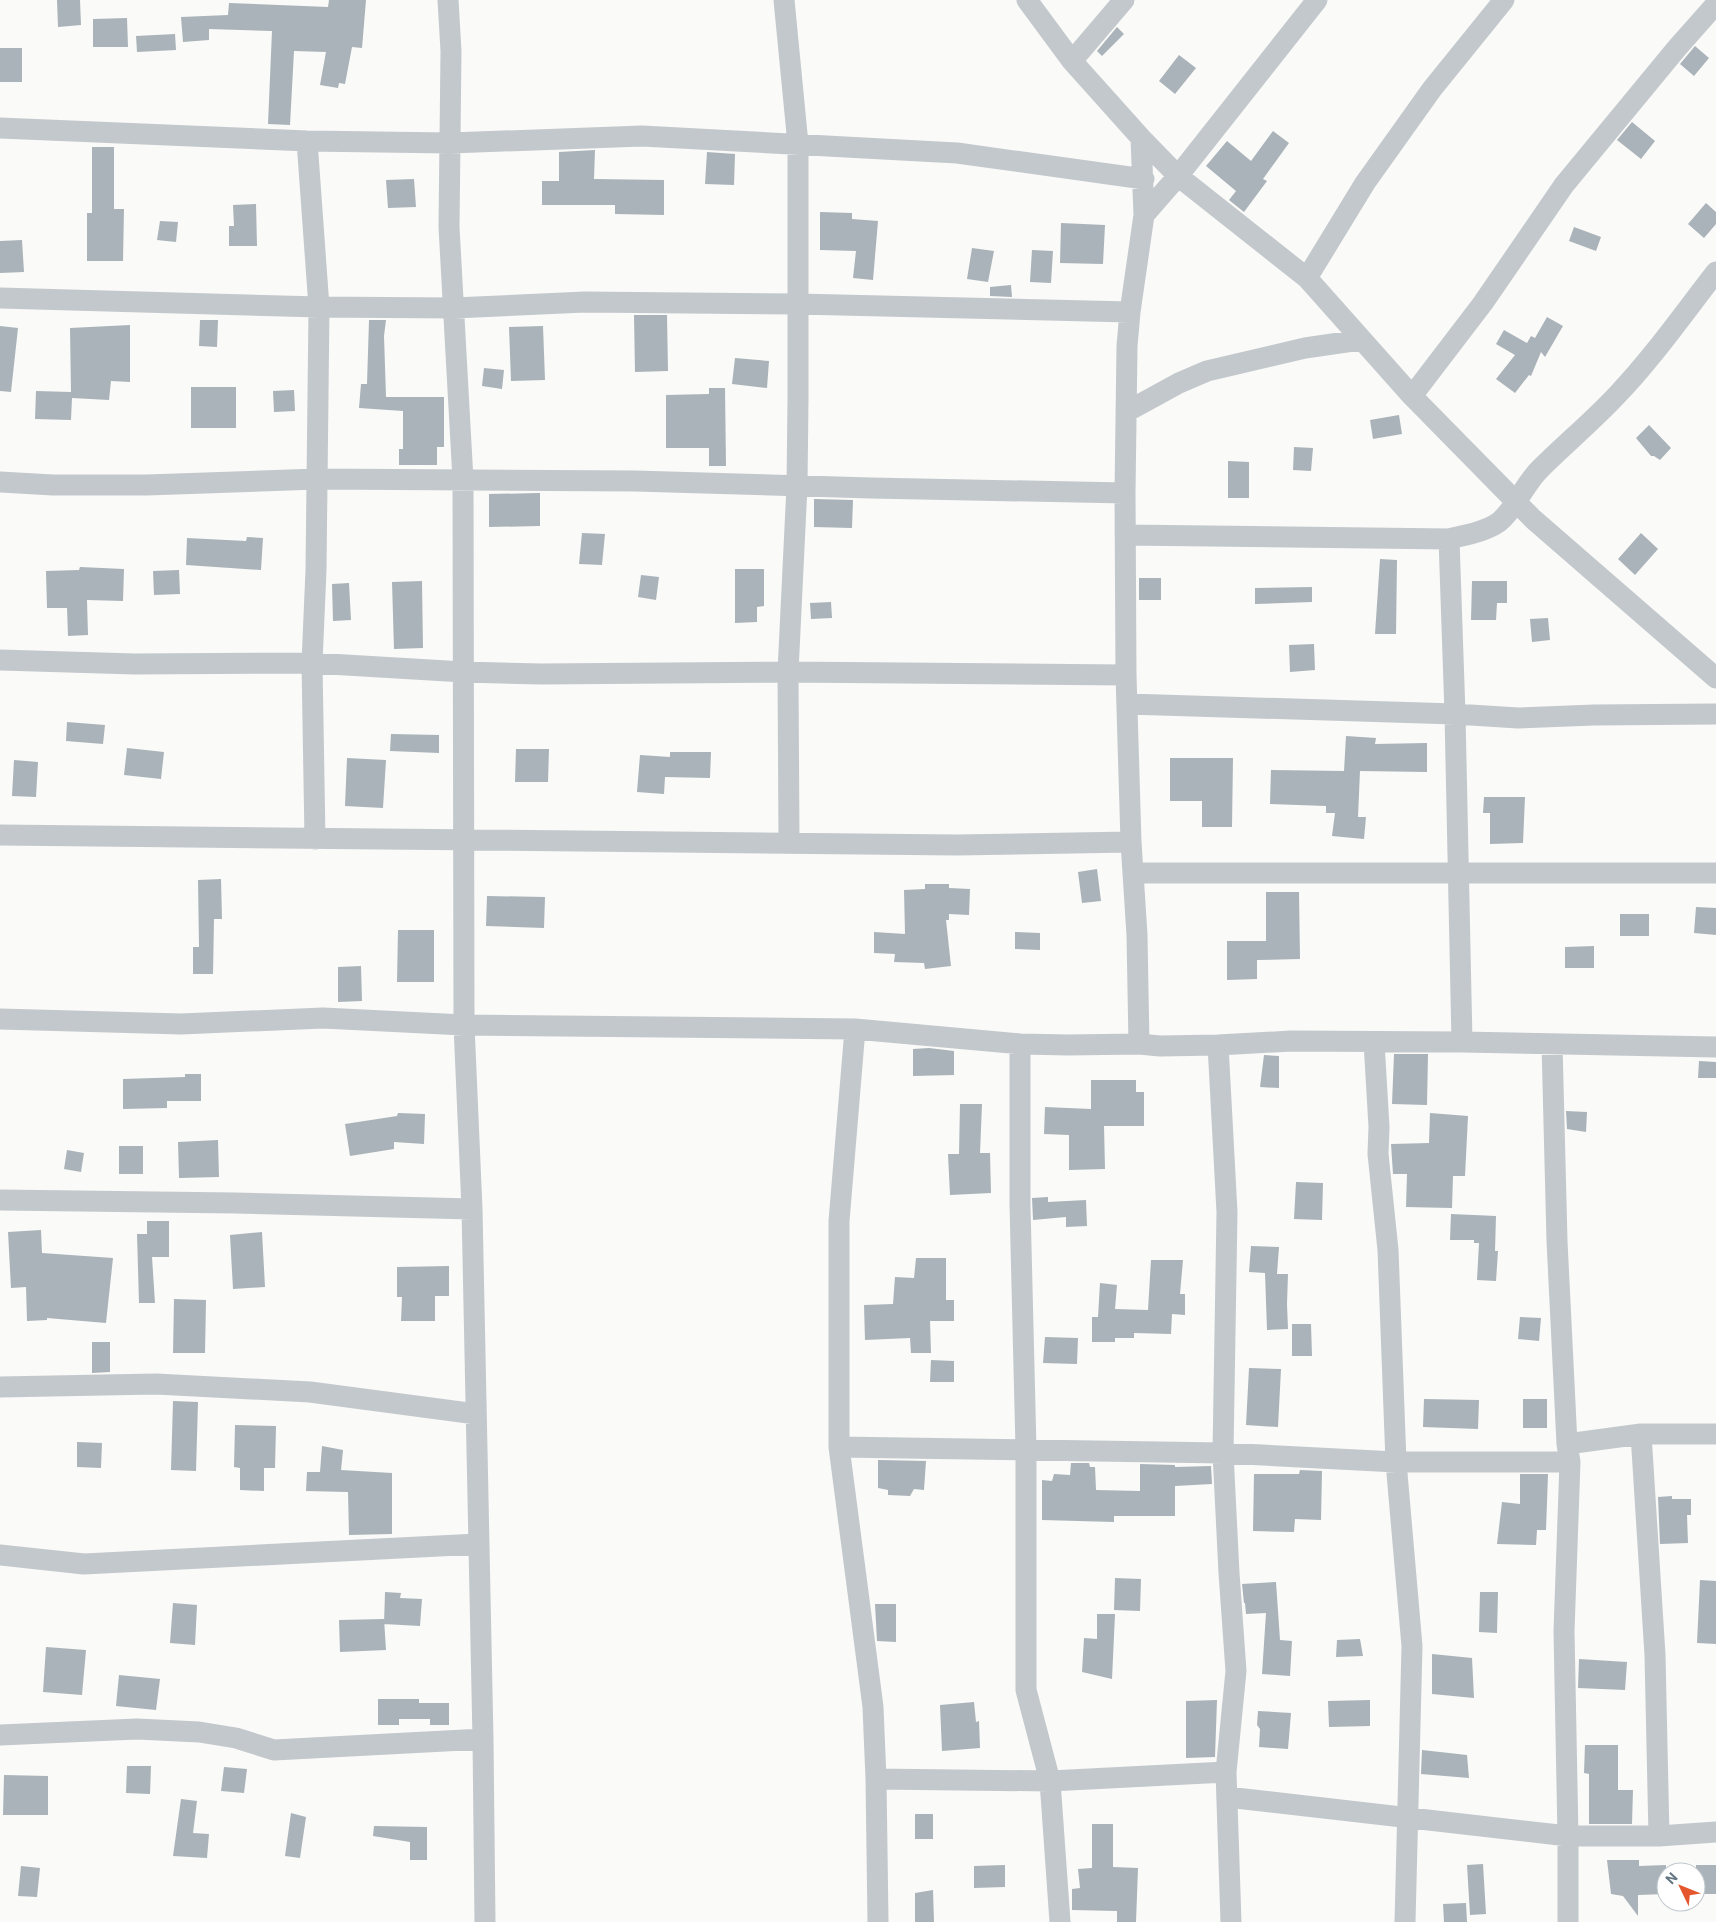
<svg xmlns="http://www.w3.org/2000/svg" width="1716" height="1922" viewBox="0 0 1716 1922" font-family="Roboto,sans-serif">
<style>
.building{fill:#aab3b9}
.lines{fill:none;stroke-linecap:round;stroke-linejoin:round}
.minor{stroke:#c3c8cc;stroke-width:21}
</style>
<rect width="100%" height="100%" fill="#fafaf8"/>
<path class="building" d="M 57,0 L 80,0 L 81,25 L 58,27 Z
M 329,0 L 366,0 L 362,48 L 352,47 L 345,84 L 339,83 L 338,88 L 320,85 L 326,52 L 294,51 L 290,125 L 268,124 L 272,31 L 209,29 L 209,40 L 183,42 L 181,17 L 228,15 L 229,3 L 328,7 Z
M 127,18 L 128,47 L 93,47 L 93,19 Z
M 1117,27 L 1124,34 L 1102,56 L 1097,51 Z
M 175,34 L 176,50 L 137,52 L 136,36 Z
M 1695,46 L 1709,58 L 1694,76 L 1680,64 Z
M 0,48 L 22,48 L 22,82 L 0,82 Z
M 1179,55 L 1196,68 L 1175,94 L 1159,81 Z
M 1632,122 L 1655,141 L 1641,159 L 1617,140 Z
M 1273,131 L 1289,143 L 1263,179 L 1267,181 L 1244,212 L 1229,200 L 1236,191 L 1206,166 L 1227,141 L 1251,161 Z
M 92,147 L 114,147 L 114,209 L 124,209 L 123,261 L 87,261 L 87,213 L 92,213 Z
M 595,150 L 594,179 L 664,180 L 664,215 L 615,214 L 615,205 L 542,205 L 542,181 L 559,181 L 559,152 Z
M 707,152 L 735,154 L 734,185 L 705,184 Z
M 414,179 L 416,207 L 388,208 L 386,180 Z
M 1706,203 L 1716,212 L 1716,224 L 1704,238 L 1688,224 Z
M 256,204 L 257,246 L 229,246 L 229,226 L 234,226 L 233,205 Z
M 820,212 L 852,213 L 852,219 L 878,221 L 873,280 L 853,278 L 856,251 L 820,250 Z
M 160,221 L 178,222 L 176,242 L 157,240 Z
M 1061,223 L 1105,225 L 1103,264 L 1060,263 Z
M 1574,227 L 1601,237 L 1596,251 L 1569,241 Z
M 22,240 L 24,272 L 0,273 L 0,241 Z
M 972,248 L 994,251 L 988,282 L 967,279 Z
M 1032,250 L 1053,251 L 1051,283 L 1030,282 Z
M 1011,285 L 1012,297 L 990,296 L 990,287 Z
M 634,315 L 667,315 L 668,371 L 635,372 Z
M 1547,317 L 1563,326 L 1545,357 L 1541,352 L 1531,376 L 1529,375 L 1515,393 L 1496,379 L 1515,355 L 1496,344 L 1504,330 L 1527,343 L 1531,336 L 1535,338 Z
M 200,320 L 218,320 L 217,347 L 199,346 Z
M 369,320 L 386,320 L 384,336 L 386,397 L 444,397 L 444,447 L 437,447 L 437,465 L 399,465 L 399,449 L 403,449 L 403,411 L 359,408 L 361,384 L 367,384 Z
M 130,325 L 130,382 L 111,381 L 109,400 L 72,398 L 71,420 L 35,419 L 36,391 L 71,392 L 70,328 Z
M 0,326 L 18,328 L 11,392 L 0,391 Z
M 543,326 L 545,380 L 511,381 L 509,327 Z
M 735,358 L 769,361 L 767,388 L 732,384 Z
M 484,368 L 504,370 L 502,389 L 482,386 Z
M 191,387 L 236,387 L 236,428 L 191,428 Z
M 709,388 L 725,388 L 726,466 L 709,466 L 709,448 L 666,448 L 666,395 L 709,394 Z
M 294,390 L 295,411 L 274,412 L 273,391 Z
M 1399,415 L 1402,434 L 1373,439 L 1370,420 Z
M 1649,425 L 1671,448 L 1660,460 L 1654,456 L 1651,456 L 1636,438 Z
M 1294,447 L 1313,448 L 1311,471 L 1293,470 Z
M 1228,461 L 1249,462 L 1249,498 L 1228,498 Z
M 540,493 L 540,526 L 489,527 L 489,494 Z
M 814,499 L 853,500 L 852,528 L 814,527 Z
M 582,533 L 605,534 L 602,565 L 579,564 Z
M 1641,533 L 1658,549 L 1635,575 L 1618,559 Z
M 247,537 L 263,538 L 261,570 L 186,565 L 187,538 L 246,541 Z
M 1380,559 L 1397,560 L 1396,634 L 1375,634 Z
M 80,567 L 124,569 L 123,601 L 87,600 L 88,635 L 68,636 L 67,608 L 47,608 L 46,571 L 79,570 Z
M 735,569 L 764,569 L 764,606 L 757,607 L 757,622 L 735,623 Z
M 179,570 L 180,594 L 154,595 L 153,571 Z
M 641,575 L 659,577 L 656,600 L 638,597 Z
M 1139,578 L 1161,578 L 1161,600 L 1139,600 Z
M 422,581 L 423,648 L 394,649 L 392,582 Z
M 1472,581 L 1507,581 L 1507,603 L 1497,603 L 1496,620 L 1471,620 Z
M 349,583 L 351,620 L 333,621 L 332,584 Z
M 1312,587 L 1312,602 L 1255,604 L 1255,588 Z
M 831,602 L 832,618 L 811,619 L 810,603 Z
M 1548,618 L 1550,640 L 1532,642 L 1530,619 Z
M 1314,644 L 1315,670 L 1290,672 L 1289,645 Z
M 67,722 L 105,725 L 103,744 L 66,741 Z
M 391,734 L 439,735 L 439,753 L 390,751 Z
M 1346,736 L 1376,738 L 1375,744 L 1427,743 L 1427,772 L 1360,771 L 1358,817 L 1366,817 L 1364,839 L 1332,836 L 1335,813 L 1326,813 L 1326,806 L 1270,804 L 1271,770 L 1344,771 Z
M 127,748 L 164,752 L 161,779 L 124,775 Z
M 516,749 L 549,749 L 548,782 L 515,782 Z
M 670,752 L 711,752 L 710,778 L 665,777 L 664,794 L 637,792 L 640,755 L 670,757 Z
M 347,758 L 386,760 L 383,808 L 345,806 Z
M 1170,758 L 1233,758 L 1232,827 L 1202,827 L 1202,801 L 1170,801 Z
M 14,760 L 38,762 L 36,797 L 12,796 Z
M 1484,797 L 1525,797 L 1523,843 L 1490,844 L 1490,813 L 1483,813 Z
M 1097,869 L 1101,901 L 1082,903 L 1078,872 Z
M 221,879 L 222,919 L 214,919 L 213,974 L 193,974 L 193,947 L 199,947 L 198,880 Z
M 925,884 L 949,884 L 949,888 L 970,889 L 969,915 L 949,914 L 949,920 L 946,920 L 951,966 L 925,969 L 924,963 L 894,962 L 895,954 L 874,953 L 874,932 L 905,934 L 904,890 L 925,889 Z
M 1266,892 L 1299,892 L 1300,959 L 1257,960 L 1257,979 L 1227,980 L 1227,941 L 1266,941 Z
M 487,896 L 545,897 L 544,928 L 486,926 Z
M 1696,907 L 1716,908 L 1716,935 L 1694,933 Z
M 1620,914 L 1649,914 L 1649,936 L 1620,936 Z
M 398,930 L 434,930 L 434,982 L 397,982 Z
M 1015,932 L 1040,933 L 1040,950 L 1015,949 Z
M 1594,946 L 1594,968 L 1565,968 L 1565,947 Z
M 361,966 L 362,1001 L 338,1002 L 338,967 Z
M 929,1048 L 954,1051 L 954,1075 L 913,1076 L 913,1049 Z
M 1394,1054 L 1428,1054 L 1427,1105 L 1392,1104 Z
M 1264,1055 L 1279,1056 L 1279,1088 L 1260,1087 Z
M 1699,1061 L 1716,1062 L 1716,1078 L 1698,1078 Z
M 185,1074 L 201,1074 L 201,1101 L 167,1101 L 167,1108 L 123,1109 L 123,1079 L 185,1077 Z
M 1091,1080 L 1136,1080 L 1136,1092 L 1144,1092 L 1144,1126 L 1104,1126 L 1105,1169 L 1069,1170 L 1069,1135 L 1044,1134 L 1045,1107 L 1091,1109 Z
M 960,1104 L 982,1104 L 980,1153 L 990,1153 L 991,1193 L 950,1195 L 948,1154 L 959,1154 Z
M 1566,1111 L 1587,1112 L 1586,1132 L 1567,1129 Z
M 398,1113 L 425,1114 L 424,1144 L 394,1142 L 394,1149 L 350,1156 L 345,1124 L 397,1116 Z
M 1430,1113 L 1468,1116 L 1465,1176 L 1453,1176 L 1452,1208 L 1406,1207 L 1407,1174 L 1393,1174 L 1391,1144 L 1429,1143 Z
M 218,1140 L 219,1177 L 179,1178 L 178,1142 Z
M 119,1146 L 143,1146 L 143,1174 L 119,1174 Z
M 67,1150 L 84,1153 L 81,1172 L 64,1169 Z
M 1296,1182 L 1323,1183 L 1322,1220 L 1294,1219 Z
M 1048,1197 L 1048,1202 L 1086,1200 L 1087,1226 L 1066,1227 L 1066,1217 L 1033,1220 L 1032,1198 Z
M 1451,1214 L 1496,1216 L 1495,1251 L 1498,1251 L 1496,1281 L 1477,1280 L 1479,1243 L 1474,1243 L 1474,1240 L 1450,1240 Z
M 147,1221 L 169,1221 L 169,1257 L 152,1257 L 155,1303 L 139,1303 L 137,1234 L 147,1234 Z
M 41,1230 L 42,1253 L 113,1258 L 106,1323 L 47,1318 L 47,1320 L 27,1321 L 26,1287 L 11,1288 L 8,1232 Z
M 262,1232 L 265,1287 L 233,1289 L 230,1235 Z
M 1251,1246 L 1279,1247 L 1277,1274 L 1288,1274 L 1287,1304 L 1288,1329 L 1267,1330 L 1265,1273 L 1249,1272 Z
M 916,1258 L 946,1258 L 946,1300 L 954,1300 L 954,1321 L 930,1321 L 931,1353 L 911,1353 L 910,1338 L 865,1340 L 864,1305 L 893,1304 L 895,1277 L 914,1278 Z
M 1151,1260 L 1183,1260 L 1180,1294 L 1185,1294 L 1185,1315 L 1172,1314 L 1171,1334 L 1134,1333 L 1134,1338 L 1115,1338 L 1115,1342 L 1092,1342 L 1092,1317 L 1098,1317 L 1100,1283 L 1117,1285 L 1115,1309 L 1148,1310 Z
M 449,1266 L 449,1296 L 435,1296 L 435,1321 L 401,1321 L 402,1297 L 397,1297 L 397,1267 Z
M 174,1299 L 206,1300 L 205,1353 L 173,1353 Z
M 1520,1317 L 1541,1318 L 1539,1341 L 1518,1339 Z
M 1292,1324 L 1311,1324 L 1312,1356 L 1292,1356 Z
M 1045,1337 L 1078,1338 L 1077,1364 L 1043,1363 Z
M 92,1342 L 110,1342 L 110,1372 L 92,1373 Z
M 931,1360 L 954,1361 L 954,1382 L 930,1382 Z
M 1249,1368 L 1281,1369 L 1278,1427 L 1246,1425 Z
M 1424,1399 L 1479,1400 L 1478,1429 L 1423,1427 Z
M 1523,1399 L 1547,1399 L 1547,1428 L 1523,1428 Z
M 173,1401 L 198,1402 L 196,1471 L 171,1470 Z
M 235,1425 L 276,1426 L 275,1468 L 264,1468 L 264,1491 L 240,1490 L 240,1468 L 234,1467 Z
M 77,1442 L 102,1443 L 101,1468 L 77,1467 Z
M 322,1446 L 343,1450 L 341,1470 L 392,1473 L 392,1534 L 349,1535 L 348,1492 L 306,1491 L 307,1472 L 320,1472 Z
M 878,1460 L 926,1461 L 924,1490 L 914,1489 L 910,1496 L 888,1495 L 888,1490 L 878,1488 Z
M 1071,1463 L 1089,1463 L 1090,1467 L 1095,1467 L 1096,1490 L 1140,1491 L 1140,1464 L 1175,1465 L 1175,1467 L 1211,1466 L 1212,1484 L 1175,1486 L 1175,1516 L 1114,1516 L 1114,1522 L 1042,1520 L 1042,1480 L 1052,1481 L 1054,1474 L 1070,1475 Z
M 1300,1470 L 1322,1471 L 1321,1520 L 1295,1519 L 1294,1532 L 1253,1531 L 1254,1474 L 1299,1474 Z
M 1520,1474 L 1548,1474 L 1546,1530 L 1537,1530 L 1536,1545 L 1497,1544 L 1502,1502 L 1520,1504 Z
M 1672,1496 L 1672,1499 L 1691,1499 L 1691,1515 L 1687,1515 L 1688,1543 L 1660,1544 L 1658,1497 Z
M 1115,1578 L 1141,1579 L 1140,1611 L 1114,1610 Z
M 1700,1580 L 1716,1581 L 1716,1644 L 1697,1643 Z
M 1276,1582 L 1280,1640 L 1292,1641 L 1290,1676 L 1262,1674 L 1266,1613 L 1246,1614 L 1245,1603 L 1244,1603 L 1242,1584 Z
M 385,1592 L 401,1593 L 400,1598 L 422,1599 L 420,1626 L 384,1624 Z
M 1480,1592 L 1498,1592 L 1497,1633 L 1479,1632 Z
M 173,1603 L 197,1605 L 195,1645 L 170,1643 Z
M 875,1604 L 896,1604 L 896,1642 L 877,1641 Z
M 1097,1614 L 1115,1614 L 1112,1679 L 1082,1672 L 1084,1638 L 1097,1639 Z
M 384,1619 L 386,1650 L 340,1652 L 339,1620 Z
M 1360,1639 L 1363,1656 L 1336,1657 L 1337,1640 Z
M 46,1647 L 86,1650 L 82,1695 L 43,1692 Z
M 1432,1654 L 1472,1658 L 1474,1698 L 1432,1694 Z
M 1579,1659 L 1627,1662 L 1625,1690 L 1578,1688 Z
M 119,1675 L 160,1679 L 156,1710 L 116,1706 Z
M 378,1699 L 419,1699 L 419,1703 L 449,1703 L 449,1725 L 430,1725 L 430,1719 L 399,1719 L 399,1725 L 378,1725 Z
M 1217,1700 L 1215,1757 L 1186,1758 L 1186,1701 Z
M 1370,1700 L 1370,1726 L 1329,1727 L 1328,1701 Z
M 974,1702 L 976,1722 L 979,1721 L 980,1748 L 942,1751 L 940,1705 Z
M 1258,1711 L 1291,1713 L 1288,1749 L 1259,1747 L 1260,1729 L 1257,1725 Z
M 1585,1745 L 1618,1745 L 1618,1790 L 1633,1790 L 1632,1824 L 1589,1824 L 1589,1774 L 1584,1773 Z
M 1422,1750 L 1467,1755 L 1469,1778 L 1421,1774 Z
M 127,1766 L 151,1766 L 150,1794 L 126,1793 Z
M 224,1767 L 247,1769 L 244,1793 L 221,1791 Z
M 4,1775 L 48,1776 L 48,1815 L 3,1815 Z
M 181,1799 L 197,1801 L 193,1833 L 209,1834 L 207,1858 L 173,1856 Z
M 291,1813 L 306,1817 L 300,1858 L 285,1856 Z
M 915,1814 L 933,1814 L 933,1839 L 915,1839 Z
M 1092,1824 L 1113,1824 L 1113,1867 L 1138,1868 L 1136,1922 L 1117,1922 L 1117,1911 L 1072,1910 L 1072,1889 L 1080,1888 L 1078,1869 L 1092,1868 Z
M 374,1826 L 427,1827 L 427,1860 L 410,1860 L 410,1842 L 373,1836 Z
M 1607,1860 L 1639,1860 L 1639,1866 L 1666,1865 L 1666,1894 L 1638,1895 L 1638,1916 L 1623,1896 L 1611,1894 Z
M 1483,1864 L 1486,1914 L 1470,1915 L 1467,1865 Z
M 1005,1865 L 1005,1887 L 974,1888 L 974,1866 Z
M 1696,1865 L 1716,1865 L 1716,1894 L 1696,1894 Z
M 21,1866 L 40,1868 L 37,1897 L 18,1896 Z
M 933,1890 L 934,1922 L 915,1922 L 915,1893 Z
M 1466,1903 L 1467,1922 L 1444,1922 L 1443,1904 Z"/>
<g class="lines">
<path class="minor" d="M 448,0 L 451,51 L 449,227 L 463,480 L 464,1025 L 472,1209 L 483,1739 L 485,1922
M 784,0 L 798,144 L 798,399 L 797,486 L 788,672 L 789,842
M 1027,0 L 1072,61 L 1141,138 L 1178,176 L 1307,278 L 1412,396 L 1533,519 L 1716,678
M 1072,61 L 1124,0
M 0,128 L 307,141 L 450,143 L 642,136 L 957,153 L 1144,179
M 307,141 L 319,307 L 316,570 L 312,663 L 315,839
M 1144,215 L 1178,176 L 1317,0
M 1307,278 L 1365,183 L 1432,89 L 1504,0
M 0,298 L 319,307 L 454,308 L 585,302 L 798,304 L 1130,312
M 1412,396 L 1483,303 L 1564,185 L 1677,48 L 1716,4
M 1126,412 L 1179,383 L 1207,371 L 1305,348 L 1360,340
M 0,482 L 53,485 L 147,485 L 317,479 L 635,481 L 871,488 L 1125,493
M 1125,535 L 1449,539 C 1465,535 1485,532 1499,522 C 1517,507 1524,484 1541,468 C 1566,443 1594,420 1618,394 C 1654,356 1684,313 1716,272
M 1449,539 L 1455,714 L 1462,1042
M 0,660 L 135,664 L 312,663 L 464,672 L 541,674 L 788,672 L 1126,675
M 1128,704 L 1455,714 L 1518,718 L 1594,715 L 1716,714
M 0,835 L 957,845 L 1131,842
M 1133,873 L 1716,873
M 0,1019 L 181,1024 L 323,1018 L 464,1025 L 855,1029 L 1020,1044 L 1069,1045 L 1139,1044 L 1160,1046 L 1218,1045 L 1291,1041 L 1462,1042 L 1716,1047
M 855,1029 L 839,1221 L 839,1447 L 873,1707 L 876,1779 L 878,1922
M 1374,1042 L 1379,1127 L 1378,1154 L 1388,1250 L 1396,1462 L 1412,1646 L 1405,1922
M 1020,1044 L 1020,1205 L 1026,1449 L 1026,1690 L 1050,1781 L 1060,1922
M 1139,1044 L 1137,935 L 1131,842 L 1126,675 L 1125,493 L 1127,346 L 1130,312 L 1144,215 L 1141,138
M 1552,1044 L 1557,1241 L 1567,1444 L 1570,1462 L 1564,1631 L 1568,1836 L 1568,1922
M 1218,1045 L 1227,1212 L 1223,1453 L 1229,1573 L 1236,1671 L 1226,1772 L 1231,1922
M 0,1200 L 235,1203 L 472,1209
M 0,1387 L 156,1384 L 310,1392 L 476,1414
M 1641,1434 L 1655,1655 L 1659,1836
M 1567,1444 L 1641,1434 L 1716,1434
M 839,1447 L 1223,1453 L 1396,1462 L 1570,1462
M 0,1555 L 84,1564 L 478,1544
M 0,1735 L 137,1729 L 199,1732 L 236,1738 L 274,1750 L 483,1739
M 876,1779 L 1050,1781 L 1226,1772
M 1227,1797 L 1568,1836 L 1659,1836 L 1716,1832"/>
</g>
<g transform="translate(1681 1887) rotate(313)"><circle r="24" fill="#ffffff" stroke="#c1c8cd"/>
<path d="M0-4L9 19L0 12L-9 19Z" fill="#e4572e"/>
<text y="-8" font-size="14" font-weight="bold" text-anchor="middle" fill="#657683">N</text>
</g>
</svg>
